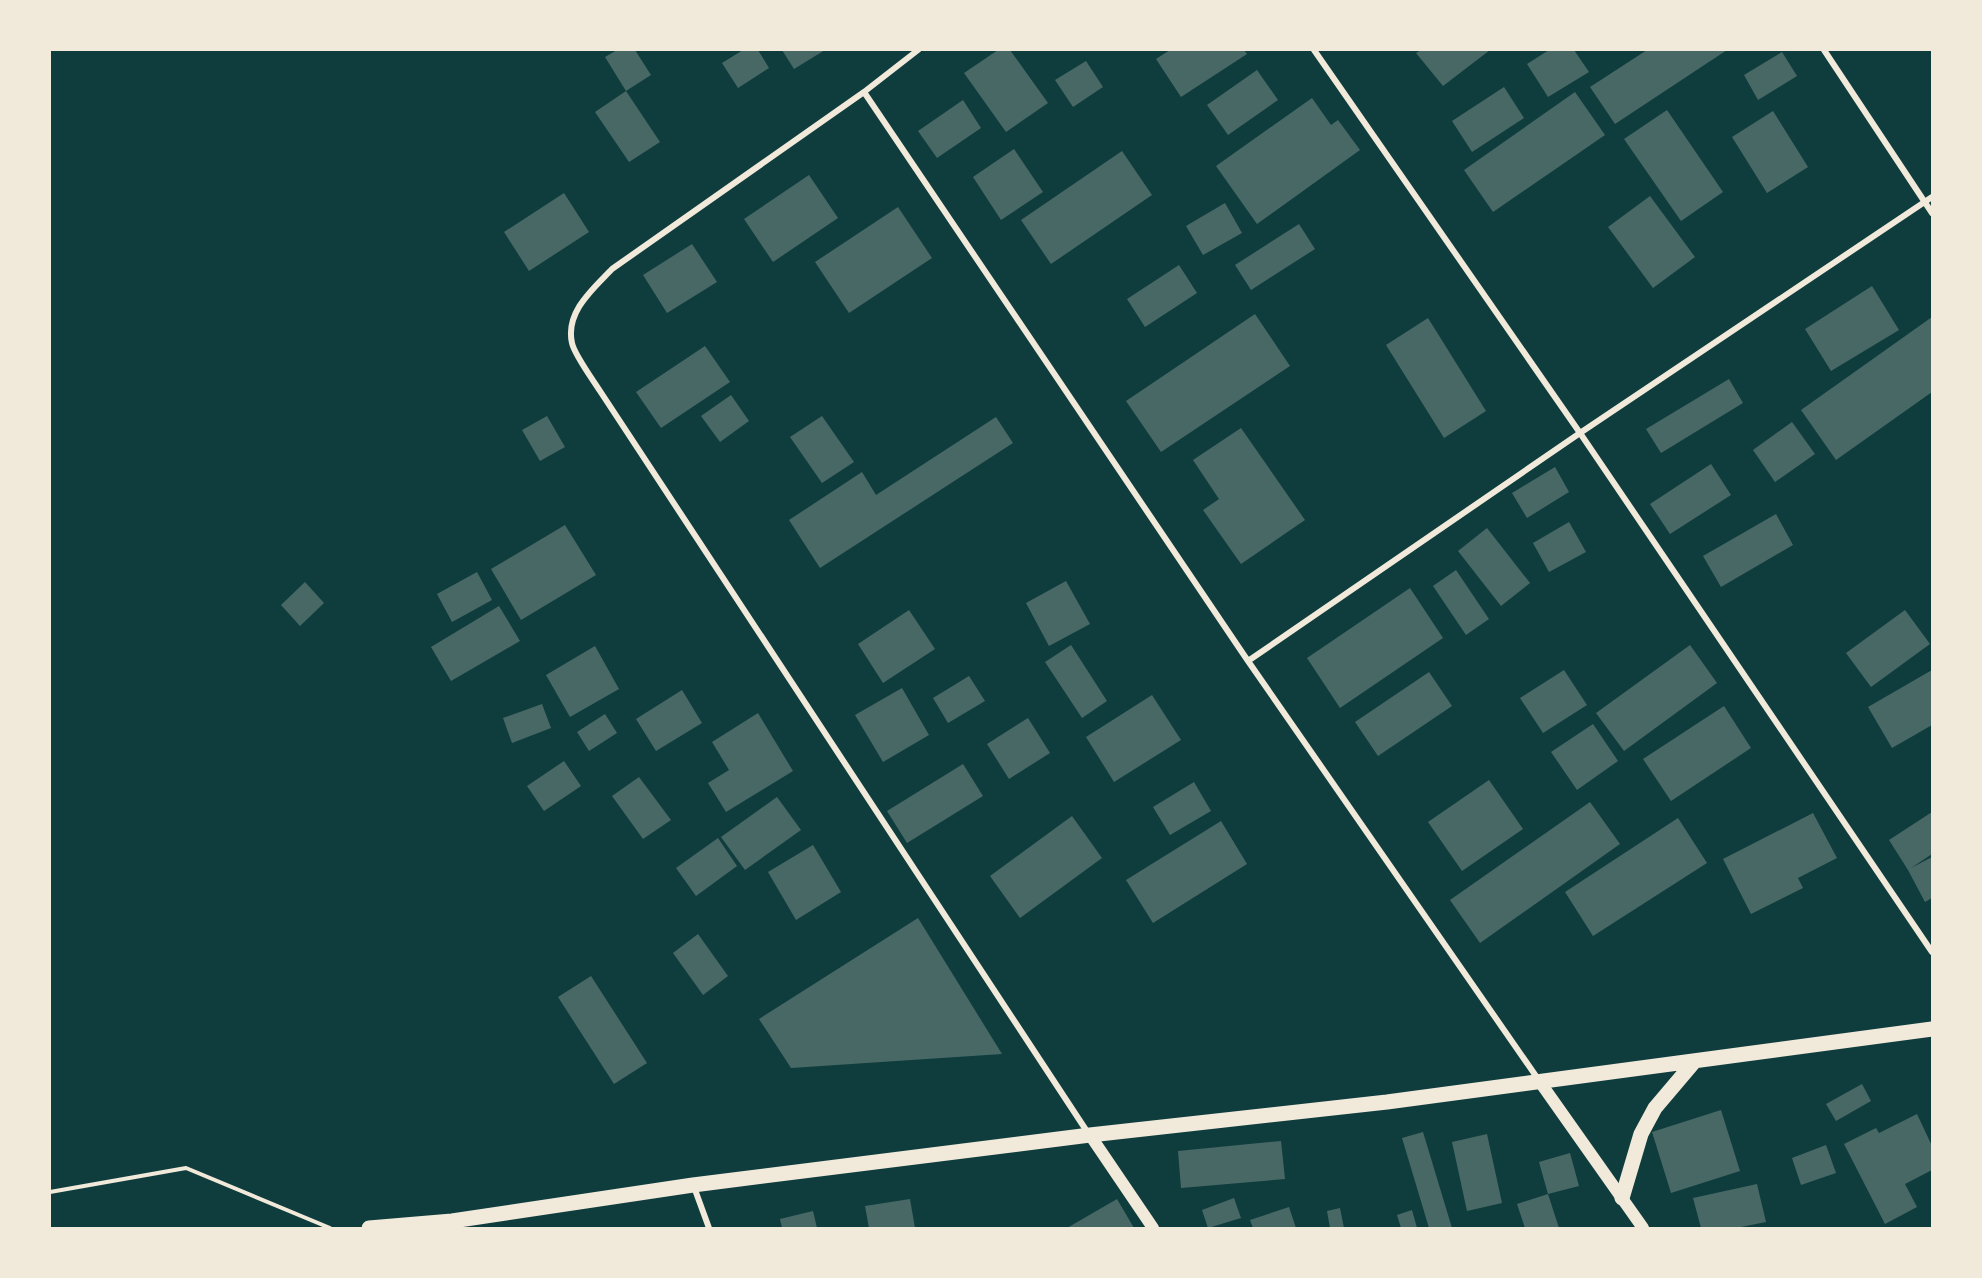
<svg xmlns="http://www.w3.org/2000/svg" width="1982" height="1278" viewBox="0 0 1982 1278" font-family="Georgia,serif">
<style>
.building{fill:#486865}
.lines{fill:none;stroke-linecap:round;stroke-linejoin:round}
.path{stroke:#f1e9da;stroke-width:4}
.minor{stroke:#f1e9da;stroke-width:6}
.secondary{stroke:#f1e9da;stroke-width:12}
.primary{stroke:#f1e9da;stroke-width:15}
</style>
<rect width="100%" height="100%" fill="#0f3d3e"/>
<path class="building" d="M 617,50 L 635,50 L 651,75 L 626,91 L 605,57 Z
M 743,50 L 758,50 L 769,68 L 738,88 L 722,63 Z
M 782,50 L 825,50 L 794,69 Z
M 998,50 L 1010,50 L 1048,103 L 1006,132 L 964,73 Z
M 1170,50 L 1244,50 L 1247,54 L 1181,97 L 1156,59 Z
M 1421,50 L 1490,50 L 1443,86 L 1416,53 Z
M 1549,50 L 1574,50 L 1589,72 L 1548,97 L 1527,64 Z
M 1647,50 L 1727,50 L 1615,124 L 1590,87 Z
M 1782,52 L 1797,76 L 1758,100 L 1744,75 Z
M 1086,61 L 1103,87 L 1073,107 L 1055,80 Z
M 1257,70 L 1278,100 L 1228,135 L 1207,105 Z
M 1504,87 L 1524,118 L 1472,152 L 1452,121 Z
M 626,91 L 660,142 L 629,162 L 595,112 Z
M 1575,92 L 1605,135 L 1493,212 L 1464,170 Z
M 1312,98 L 1331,125 L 1338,120 L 1360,150 L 1257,224 L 1216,166 Z
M 963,100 L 981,128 L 937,158 L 918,131 Z
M 1667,110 L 1723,192 L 1681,221 L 1624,139 Z
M 1773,111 L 1808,167 L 1767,193 L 1732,137 Z
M 1014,149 L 1043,192 L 1001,220 L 973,177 Z
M 1122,151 L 1152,195 L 1051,264 L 1021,220 Z
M 809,175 L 838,218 L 773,262 L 744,219 Z
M 564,193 L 589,232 L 529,271 L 504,232 Z
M 1650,196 L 1695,257 L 1653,288 L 1608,227 Z
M 1225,203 L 1242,233 L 1203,255 L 1186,226 Z
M 898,207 L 932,258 L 849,313 L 815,262 Z
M 1299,224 L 1315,249 L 1251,290 L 1235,265 Z
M 692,244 L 717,282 L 667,313 L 643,275 Z
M 1179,265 L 1197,293 L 1145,327 L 1127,299 Z
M 1872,286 L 1899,330 L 1831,371 L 1805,329 Z
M 1255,314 L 1290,366 L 1161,452 L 1126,401 Z
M 1932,317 L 1932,392 L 1836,460 L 1801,410 Z
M 1428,318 L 1486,411 L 1444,438 L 1386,345 Z
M 705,346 L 730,382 L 661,428 L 636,392 Z
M 1729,379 L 1743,403 L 1661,453 L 1646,429 Z
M 731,395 L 749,421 L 720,442 L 701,416 Z
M 547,416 L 565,447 L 540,461 L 522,430 Z
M 822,416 L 854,462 L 822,483 L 790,437 Z
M 996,417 L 1013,443 L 820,568 L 789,520 L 862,472 L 876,495 Z
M 1792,422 L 1815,454 L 1775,482 L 1753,450 Z
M 1241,428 L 1305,520 L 1241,564 L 1203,510 L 1219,499 L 1193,460 Z
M 1711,464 L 1731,495 L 1670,534 L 1650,504 Z
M 1555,467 L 1569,492 L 1527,518 L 1512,493 Z
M 1776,514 L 1793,545 L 1721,587 L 1703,556 Z
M 1569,522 L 1586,552 L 1549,572 L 1533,543 Z
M 565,525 L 596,575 L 521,620 L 491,569 Z
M 1487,528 L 1530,583 L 1501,606 L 1458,551 Z
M 1456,570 L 1489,619 L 1466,635 L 1433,586 Z
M 477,572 L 492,600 L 452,622 L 437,594 Z
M 1066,581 L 1090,624 L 1049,646 L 1026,603 Z
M 305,582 L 324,603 L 300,626 L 281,605 Z
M 1410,588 L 1443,638 L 1340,708 L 1307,658 Z
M 499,606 L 520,641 L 451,681 L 431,647 Z
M 909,610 L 935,649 L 883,683 L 858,644 Z
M 1905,610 L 1930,644 L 1871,687 L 1846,653 Z
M 1071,645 L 1107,701 L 1082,718 L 1045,662 Z
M 1690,645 L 1717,683 L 1624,751 L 1596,713 Z
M 595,646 L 619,689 L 570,717 L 546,675 Z
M 1564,670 L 1587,705 L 1543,733 L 1520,698 Z
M 1932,670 L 1932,725 L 1892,748 L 1868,707 Z
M 1429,672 L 1452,706 L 1378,756 L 1355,722 Z
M 969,676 L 985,701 L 948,723 L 933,698 Z
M 902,688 L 929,735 L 883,762 L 855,715 Z
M 682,690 L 702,723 L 656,751 L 636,719 Z
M 1152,695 L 1181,740 L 1114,782 L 1086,737 Z
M 542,704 L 551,728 L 512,743 L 503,718 Z
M 1724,706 L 1751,748 L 1671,801 L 1643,759 Z
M 758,713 L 793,771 L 726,812 L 708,783 L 729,770 L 712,742 Z
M 605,714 L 617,733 L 589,751 L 577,732 Z
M 1028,718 L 1050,753 L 1009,779 L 987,744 Z
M 1593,724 L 1618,761 L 1577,790 L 1551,752 Z
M 564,761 L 581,786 L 544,811 L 527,786 Z
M 963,764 L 983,796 L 907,843 L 887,811 Z
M 639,777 L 671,820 L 643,839 L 612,796 Z
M 1489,780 L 1523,829 L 1462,871 L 1428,822 Z
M 1194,782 L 1211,811 L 1170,835 L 1153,807 Z
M 777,797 L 801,830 L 745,870 L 721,837 Z
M 1590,802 L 1620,844 L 1480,943 L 1450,900 Z
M 1932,812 L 1932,854 L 1911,868 L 1932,857 L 1932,898 L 1925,902 L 1908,870 L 1889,840 Z
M 1813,813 L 1837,858 L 1798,878 L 1803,888 L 1751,914 L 1723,859 Z
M 1072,816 L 1102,858 L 1020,918 L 990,876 Z
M 1678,818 L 1707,863 L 1593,936 L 1565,892 Z
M 1221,821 L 1247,864 L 1153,923 L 1126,880 Z
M 718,838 L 737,866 L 696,896 L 676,868 Z
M 813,845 L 841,892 L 796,920 L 768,872 Z
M 918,918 L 1002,1054 L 791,1068 L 759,1019 Z
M 698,934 L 728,976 L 703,995 L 673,953 Z
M 591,976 L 647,1063 L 614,1084 L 558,997 Z
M 1862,1084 L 1871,1101 L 1836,1121 L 1826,1104 Z
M 1721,1110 L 1740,1171 L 1671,1193 L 1652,1132 Z
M 1917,1114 L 1932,1146 L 1932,1170 L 1905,1184 L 1917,1207 L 1885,1224 L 1844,1144 L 1876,1128 L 1879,1133 Z
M 1423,1132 L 1452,1228 L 1429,1228 L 1402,1138 Z
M 1487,1134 L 1502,1203 L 1467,1211 L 1452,1142 Z
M 1281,1141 L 1285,1179 L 1181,1188 L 1178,1151 Z
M 1826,1145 L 1836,1173 L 1801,1185 L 1792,1158 Z
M 1570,1153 L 1579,1186 L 1548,1194 L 1539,1162 Z
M 1757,1184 L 1766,1222 L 1736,1228 L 1701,1228 L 1693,1198 Z
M 1548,1194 L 1559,1228 L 1525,1228 L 1517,1204 Z
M 1234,1198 L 1241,1218 L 1208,1228 L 1202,1210 Z
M 910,1199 L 915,1228 L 869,1228 L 865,1206 Z
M 1117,1199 L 1134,1228 L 1067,1228 Z
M 1289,1207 L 1296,1228 L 1253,1228 L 1250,1220 Z
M 1340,1208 L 1344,1228 L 1330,1228 L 1327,1211 Z
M 1412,1210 L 1417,1228 L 1401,1228 L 1397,1215 Z
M 813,1211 L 817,1228 L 782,1228 L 780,1219 Z"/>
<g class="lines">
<path class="path" d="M 50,1192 L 186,1168 L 330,1228"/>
<path class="minor" d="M 918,50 L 864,92 L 612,269 C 593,289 565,312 572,343 C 574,354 593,380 600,391 L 1088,1133
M 1314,50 L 1580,433 L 1932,952
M 1824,50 L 1932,213
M 864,92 L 1248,661 L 1538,1079
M 1248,661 L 1580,433 L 1932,197
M 694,1187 L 709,1228"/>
<path class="secondary" d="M 1540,1082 L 1643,1228
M 1090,1135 L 1153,1228"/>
<path class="primary" d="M 1622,1198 L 1641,1134 L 1655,1108 L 1694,1062
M 369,1228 L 452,1221 L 693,1185 L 1090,1135 L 1387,1102 L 1932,1029"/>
</g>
<rect width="1982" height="1278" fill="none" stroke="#f1e9da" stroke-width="102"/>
</svg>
